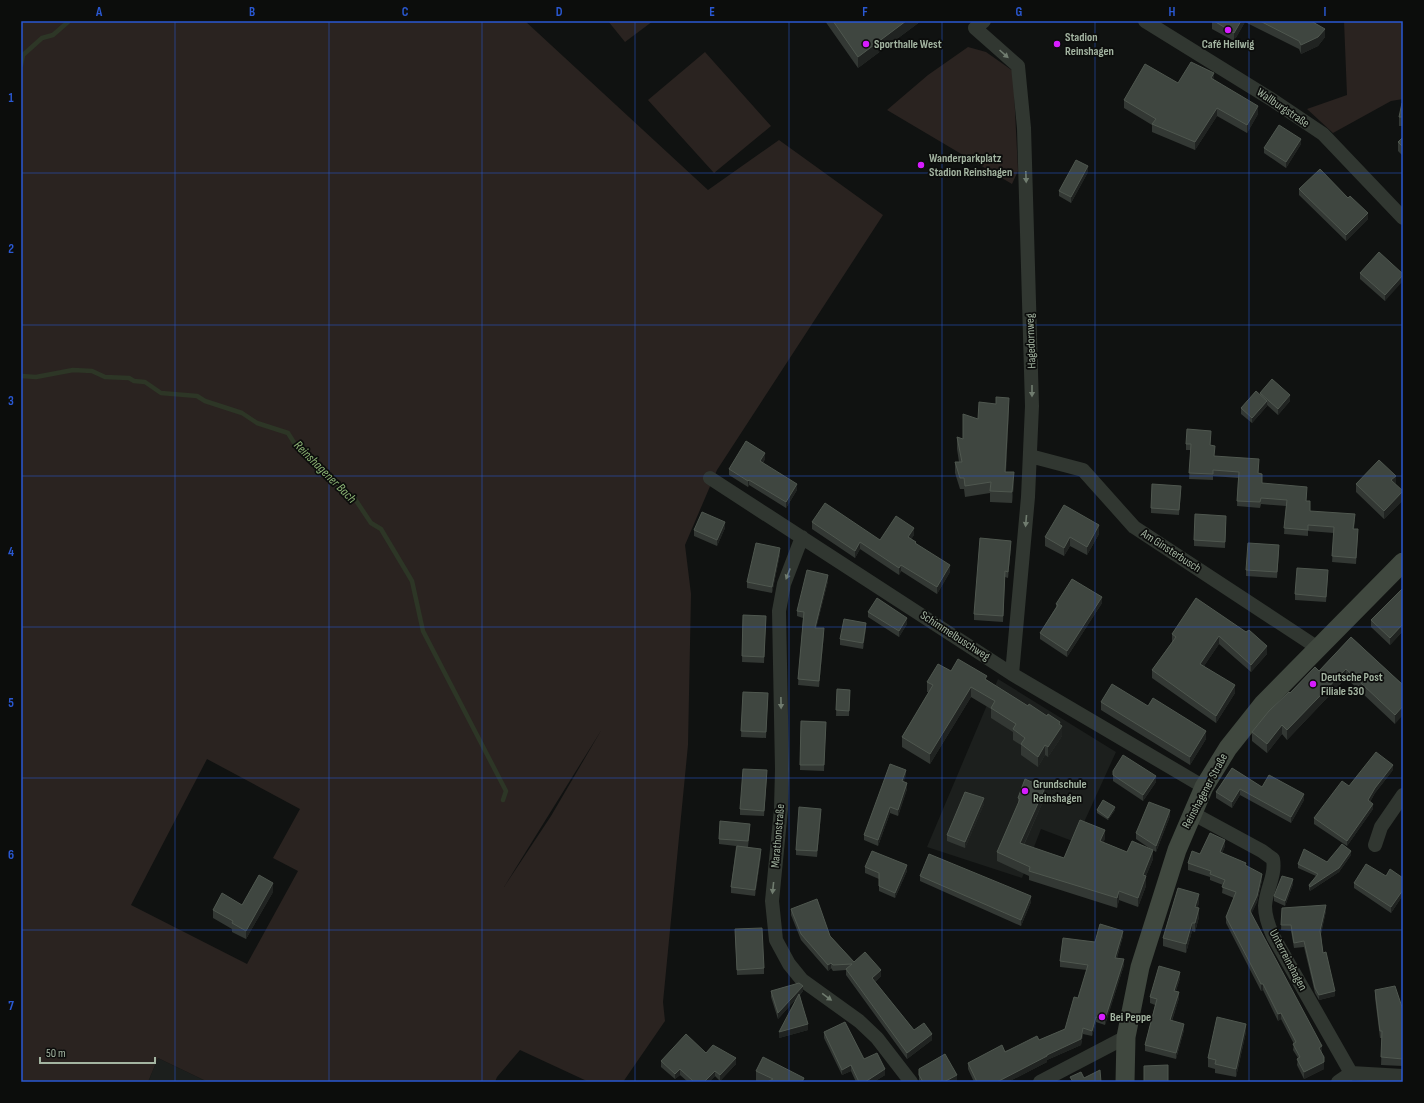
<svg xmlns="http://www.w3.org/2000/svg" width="1424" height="1103" viewBox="0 0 1424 1103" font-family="'Sofia Sans Condensed',sans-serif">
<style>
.built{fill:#1c1f1d}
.green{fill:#2a2320;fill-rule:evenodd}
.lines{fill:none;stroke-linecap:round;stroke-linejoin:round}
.stream{stroke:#2d3626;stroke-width:4.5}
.minor{stroke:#313731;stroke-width:14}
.secondary{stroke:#40483f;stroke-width:19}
.wall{fill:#333834}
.shaded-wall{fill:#202321}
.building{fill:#3f4640;stroke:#4f574f}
.oneway{fill:#707c6f}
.grid{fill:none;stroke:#2a58d2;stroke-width:1;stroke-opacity:0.55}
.poi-dot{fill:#d71cff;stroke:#0c0d0c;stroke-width:1.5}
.labels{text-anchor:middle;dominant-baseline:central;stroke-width:3.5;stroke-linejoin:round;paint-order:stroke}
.poi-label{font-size:12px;font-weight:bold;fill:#a3b4a1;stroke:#0c0d0c;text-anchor:start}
.street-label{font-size:12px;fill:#a3b4a1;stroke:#0c0d0c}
.water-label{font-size:13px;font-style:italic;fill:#8bb374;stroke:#0c0d0c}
.neatline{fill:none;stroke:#2a58d2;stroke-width:1.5}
.grid-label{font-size:13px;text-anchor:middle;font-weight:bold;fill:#2a58d2}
</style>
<rect width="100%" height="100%" fill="#101211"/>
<path class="built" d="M 998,679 L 1116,752 L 1075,842 L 1041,829 L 1022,878 L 927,847 Z
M 158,1058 L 208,1082 L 148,1082 Z"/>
<path class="green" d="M 21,21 L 525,21 L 708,190 L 779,140 L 883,215 L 717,470 L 685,545 L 691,594 L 688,745 L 663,1002 L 665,1021 L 623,1082 L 589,1082 L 520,1050 L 497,1077 L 495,1082 L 208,1082 L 158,1058 L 148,1082 L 21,1082 ZM 602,729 L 551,816 L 504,887 ZM 207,759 L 300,809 L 273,858 L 298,871 L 247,964 L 131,905 Z
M 608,21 L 653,21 L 625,42 Z
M 1344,21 L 1403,21 L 1403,99 L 1391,101 L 1333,133 L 1307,109 L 1347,95 Z
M 968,47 L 986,52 L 1013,71 L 1018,171 L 1012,184 L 887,110 L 928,75 Z
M 705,52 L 771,126 L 714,173 L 648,100 Z"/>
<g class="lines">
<path class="stream" d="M 21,65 L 23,55 L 42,38 L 53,35 L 69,21
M 21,376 L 36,377 L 73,370 L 92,371 L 105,377 L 129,378 L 134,381 L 145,382 L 161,393 L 197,396 L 205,401 L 242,413 L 257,423 L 288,433 L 298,449 L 355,499 L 371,523 L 381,529 L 412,581 L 423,631 L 506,791 L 503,800"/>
<path class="minor" d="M 984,21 L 975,28 L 1018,66 L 1024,128 L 1032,406 L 1028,497 L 1012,674
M 1145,21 L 1271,99 L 1323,134 L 1403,218
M 1030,456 L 1083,470 L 1134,527 L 1318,648
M 710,478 L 1012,674 L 1204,787
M 802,537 L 784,584 L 779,611 L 782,769 L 781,809 L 772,901 L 776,940 L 789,964 L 802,980 L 859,1021 L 877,1038 L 911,1082
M 1192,813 L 1262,851 L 1273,859 C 1276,876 1266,889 1265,906 C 1265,916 1269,927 1273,936 L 1351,1073 L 1338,1082
M 1375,845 L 1381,827 L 1403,795
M 1351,1073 L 1403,1076
M 1040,1082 L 1126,1037"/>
<path class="secondary" d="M 1125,1082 L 1126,1037 L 1140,967 L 1177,850 L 1204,787 L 1228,748 L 1263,704 L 1403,562"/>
</g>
<path class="wall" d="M 825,21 L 921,21 L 858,68 Z
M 1212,21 L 1316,21 L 1314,23 L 1325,37 L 1318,46 L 1301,54 L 1299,49 L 1245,22 L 1234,41 L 1212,29 Z
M 1214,80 L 1258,114 L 1247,133 L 1217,116 L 1195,150 L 1152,132 L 1152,125 L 1124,108 L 1124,100 L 1178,83 Z
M 1403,103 L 1403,126 L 1399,126 L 1399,117 Z
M 1403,137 L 1403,156 L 1398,151 L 1398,142 Z
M 1301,144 L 1286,168 L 1264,153 L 1264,148 Z
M 1088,172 L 1071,203 L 1059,196 L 1059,191 Z
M 1299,189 L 1348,198 L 1368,219 L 1346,241 L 1299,195 Z
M 1360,273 L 1403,274 L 1385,301 L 1360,279 Z
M 1260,393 L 1290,401 L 1278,415 L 1267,405 L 1267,406 L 1252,423 L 1241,414 L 1241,408 L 1260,394 Z
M 1009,409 L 1006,472 L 1014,483 L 1012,503 L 990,502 L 990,493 L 965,497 L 964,489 L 960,489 L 955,473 L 955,462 L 959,462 L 957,449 L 957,437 L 963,439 L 978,419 Z
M 1211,437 L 1210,445 L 1214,456 L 1259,465 L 1258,473 L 1262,483 L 1307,492 L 1306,501 L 1310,511 L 1355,520 L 1354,529 L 1358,535 L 1356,564 L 1332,562 L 1334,533 L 1308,531 L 1308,536 L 1284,534 L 1286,506 L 1261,504 L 1260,508 L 1237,506 L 1238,478 L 1213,476 L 1213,480 L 1189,479 L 1191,450 L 1186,450 L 1186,444 Z
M 765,459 L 763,463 L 797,490 L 786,508 L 749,485 L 748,487 L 729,475 L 729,469 Z
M 1356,484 L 1395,484 L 1403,500 L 1384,519 L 1356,492 Z
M 1181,492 L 1179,515 L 1151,513 L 1151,508 Z
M 812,522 L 880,540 L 914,535 L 911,539 L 950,572 L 937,594 L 901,571 L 899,575 L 860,549 L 855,558 L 812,529 Z
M 1226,522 L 1225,548 L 1194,546 L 1194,540 Z
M 725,528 L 717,546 L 694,536 L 694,530 Z
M 1099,534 L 1087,555 L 1070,546 L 1064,556 L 1045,546 L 1045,537 Z
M 1011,547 L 1008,578 L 1005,577 L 1003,622 L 974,620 L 974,614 Z
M 1279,551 L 1277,578 L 1246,576 L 1246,570 Z
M 780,554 L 772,593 L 747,588 L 747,582 Z
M 1328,576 L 1326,602 L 1295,600 L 1295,594 Z
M 828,581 L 816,628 L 824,634 L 819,687 L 798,685 L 803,618 L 797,616 L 797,611 Z
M 1403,588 L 1403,631 L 1390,645 L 1371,627 L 1371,620 Z
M 1196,598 L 1267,654 L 1251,672 L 1219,644 L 1204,666 L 1235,693 L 1216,723 L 1152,678 L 1152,670 L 1172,642 L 1172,634 Z
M 1102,603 L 1067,657 L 1040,639 L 1040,633 L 1056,607 L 1056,604 Z
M 868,612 L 907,624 L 899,637 L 868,617 Z
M 743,615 L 766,616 L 764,663 L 742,662 Z
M 866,628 L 863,649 L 840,645 L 840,639 Z
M 1351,637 L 1403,685 L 1395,724 L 1346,678 L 1287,740 L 1282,734 L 1267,753 L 1252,741 L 1252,732 L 1290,693 L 1319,671 Z
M 951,671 L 987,680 L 1028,706 L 1060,724 L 1062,736 L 1048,757 L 1045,755 L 1038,767 L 1021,755 L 1021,745 L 1013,740 L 1013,732 L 991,718 L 991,709 L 971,697 L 930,764 L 902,747 L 902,737 L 929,692 L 927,692 L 927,682 Z
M 837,689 L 850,690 L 849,716 L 836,716 Z
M 743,692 L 768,693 L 766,738 L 741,737 Z
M 1101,702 L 1148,706 L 1206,739 L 1190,765 L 1101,710 Z
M 801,721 L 826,722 L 824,771 L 800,770 Z
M 1232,768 L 1262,787 L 1304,800 L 1291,823 L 1240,795 L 1232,808 L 1216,798 L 1216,792 Z
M 1393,770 L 1375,793 L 1370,802 L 1373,809 L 1347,846 L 1314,824 L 1314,818 Z
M 1113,771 L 1156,782 L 1143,801 L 1113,781 Z
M 906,775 L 903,782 L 907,789 L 898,816 L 890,813 L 878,846 L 864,840 L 864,835 Z
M 767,776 L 764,816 L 740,815 L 740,809 Z
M 1045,797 L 1024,845 L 1064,858 L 1105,839 L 1103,842 L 1127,852 L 1152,850 L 1136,839 L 1136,833 L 1170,816 L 1156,852 L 1153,850 L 1153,859 L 1146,876 L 1146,886 L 1138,907 L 1119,900 L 1117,908 L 1029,880 L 1029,876 L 997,861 L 997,852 L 1018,805 L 1018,798 Z
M 984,804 L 965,848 L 947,841 L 947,835 Z
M 1097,810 L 1115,810 L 1108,820 L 1097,813 Z
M 821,814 L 817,857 L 796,855 L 796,850 Z
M 750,829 L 748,847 L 761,855 L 755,896 L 731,893 L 731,887 L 736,846 L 719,844 L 719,839 Z
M 1225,846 L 1222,853 L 1246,866 L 1262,880 L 1257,902 L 1251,914 L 1322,1052 L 1321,1053 L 1324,1069 L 1304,1079 L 1297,1065 L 1298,1058 L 1293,1050 L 1294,1044 L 1281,1019 L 1278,1021 L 1263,990 L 1261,991 L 1226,923 L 1226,917 L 1234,898 L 1222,893 L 1223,885 L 1210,880 L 1210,877 L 1188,870 L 1188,863 L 1200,854 Z
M 1351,855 L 1339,872 L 1310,891 L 1309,889 L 1309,885 L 1316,876 L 1298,868 L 1298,864 L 1327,862 Z
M 865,867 L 907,871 L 895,898 L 879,891 L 879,879 L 865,873 Z
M 920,876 L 1031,902 L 1021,926 L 920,881 Z
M 1403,878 L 1403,895 L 1391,913 L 1354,888 L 1354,883 Z
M 1293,884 L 1285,906 L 1274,901 L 1274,896 Z
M 273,892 L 246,939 L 232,932 L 232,929 L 213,918 L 213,910 L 242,905 Z
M 1199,903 L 1197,908 L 1199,917 L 1195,932 L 1192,931 L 1186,953 L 1163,946 L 1163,938 Z
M 1282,908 L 1326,911 L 1321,934 L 1323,953 L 1335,996 L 1319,1000 L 1315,993 L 1304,947 L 1294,948 L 1291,931 L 1281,930 Z
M 791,909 L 830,936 L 854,962 L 881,976 L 875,982 L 914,1030 L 932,1040 L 907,1059 L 846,975 L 846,970 L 833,971 L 831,968 L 828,971 L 801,940 L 791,915 Z
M 735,935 L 764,968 L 764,974 L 737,975 Z
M 1123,936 L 1117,958 L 1124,965 L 1105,1025 L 1096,1022 L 1092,1036 L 1083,1034 L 1081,1045 L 1047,1060 L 1047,1062 L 1008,1082 L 974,1082 L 968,1069 L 968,1063 L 1039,1040 L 1065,1029 L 1078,998 L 1087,970 L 1060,967 L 1060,961 L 1095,942 Z
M 1180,978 L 1176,991 L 1179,998 L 1172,1021 L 1184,1030 L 1176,1059 L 1145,1051 L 1145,1045 L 1155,1005 L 1150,1003 L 1150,997 Z
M 1375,990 L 1403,1010 L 1403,1066 L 1381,1065 L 1382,1038 L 1380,1038 L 1375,998 Z
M 771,991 L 803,991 L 800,995 L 808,1030 L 779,1038 L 796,999 L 778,1019 L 771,997 Z
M 824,1032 L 864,1059 L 885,1075 L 874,1082 L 856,1082 L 851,1071 L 842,1075 L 824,1038 Z
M 1246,1032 L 1236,1077 L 1215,1073 L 1215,1069 L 1208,1067 L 1208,1058 Z
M 706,1053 L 736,1064 L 720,1081 L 715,1076 L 709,1082 L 688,1082 L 680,1075 L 675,1079 L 661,1067 L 661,1061 Z
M 919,1069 L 957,1081 L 954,1082 L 920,1082 L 919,1080 Z
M 756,1071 L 804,1082 L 758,1082 L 756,1081 Z"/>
<path class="shaded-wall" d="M 906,21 L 921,21 L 858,68 L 858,57 Z
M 1241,21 L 1245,21 L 1245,22 L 1234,41 L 1234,33 Z
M 1325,29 L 1325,37 L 1318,46 L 1301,54 L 1301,45 Z
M 1214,73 L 1214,81 L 1211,78 Z
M 1258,106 L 1258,114 L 1247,133 L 1247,125 Z
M 1217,108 L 1217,116 L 1195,150 L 1195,142 Z
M 1301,139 L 1301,144 L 1286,168 L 1286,162 Z
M 1088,166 L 1088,172 L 1071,203 L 1071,197 Z
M 1368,213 L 1368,219 L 1346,241 L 1346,235 Z
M 1403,275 L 1403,281 L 1385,301 L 1385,295 Z
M 1290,395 L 1290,401 L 1278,415 L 1278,409 Z
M 1009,398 L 1009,409 L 1005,483 L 1005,472 Z
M 1267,401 L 1267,406 L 1252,423 L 1252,418 Z
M 765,453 L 765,459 L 760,467 L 760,461 Z
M 1014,472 L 1014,483 L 1012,503 L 1012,492 Z
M 1396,476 L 1396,484 L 1391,480 Z
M 749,480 L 749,485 L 748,487 L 748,481 Z
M 797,484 L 797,490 L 786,508 L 786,502 Z
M 1403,491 L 1403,500 L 1384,519 L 1384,511 Z
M 725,522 L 725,528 L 717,546 L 717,540 Z
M 1099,525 L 1099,534 L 1087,555 L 1087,547 Z
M 914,528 L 914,535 L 908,544 L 908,537 Z
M 1070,537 L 1070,546 L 1064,556 L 1064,548 Z
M 1011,541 L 1011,547 L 1008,578 L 1008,572 Z
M 860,542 L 860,549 L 855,558 L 855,551 Z
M 780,548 L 780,554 L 772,593 L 772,587 Z
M 901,565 L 901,571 L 899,575 L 899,568 Z
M 950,565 L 950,572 L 937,594 L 937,587 Z
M 828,575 L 828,581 L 815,633 L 815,628 Z
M 1102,597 L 1102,603 L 1067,657 L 1067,651 Z
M 907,618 L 907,624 L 899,637 L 899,631 Z
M 866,623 L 866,628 L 863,649 L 863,643 Z
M 1403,624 L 1403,631 L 1390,645 L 1390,638 Z
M 824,628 L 824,634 L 819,687 L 819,681 Z
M 1219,636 L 1219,644 L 1200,672 L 1200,664 Z
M 1267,646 L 1267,654 L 1251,672 L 1251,665 Z
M 1346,669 L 1346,678 L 1287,740 L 1287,730 Z
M 1235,685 L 1235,693 L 1216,723 L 1216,716 Z
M 971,687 L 971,697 L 930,764 L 930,754 Z
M 1403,706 L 1403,715 L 1395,724 L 1395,715 Z
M 1060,722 L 1060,729 L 1062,726 L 1062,736 L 1048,757 L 1048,747 Z
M 1282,725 L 1282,734 L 1267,753 L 1267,744 Z
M 1206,731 L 1206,739 L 1190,765 L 1190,757 Z
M 1045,745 L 1045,755 L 1038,767 L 1038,757 Z
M 1393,765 L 1393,770 L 1375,793 L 1368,805 L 1368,800 L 1375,788 Z
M 906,770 L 906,775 L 902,787 L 902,781 Z
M 1156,776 L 1156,782 L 1143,801 L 1143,795 Z
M 907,783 L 907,789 L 898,816 L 898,810 Z
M 1045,788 L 1045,797 L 1020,853 L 1020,843 Z
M 1240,789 L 1240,795 L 1232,808 L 1232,802 Z
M 1304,794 L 1304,800 L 1291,823 L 1291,817 Z
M 984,798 L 984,804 L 965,848 L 965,842 Z
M 1373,804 L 1373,809 L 1347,846 L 1347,841 Z
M 890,807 L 890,813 L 878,846 L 878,840 Z
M 1115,807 L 1115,810 L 1108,820 L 1108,818 Z
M 821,809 L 821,814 L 817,857 L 817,851 Z
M 1170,810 L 1170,816 L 1156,852 L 1156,846 Z
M 1105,830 L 1105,839 L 1100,850 L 1100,841 Z
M 1225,840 L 1225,846 L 1220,859 L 1220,852 Z
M 761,849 L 761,855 L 755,896 L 755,890 Z
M 1153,850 L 1153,859 L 1146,876 L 1146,886 L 1138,907 L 1138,898 L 1143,875 Z
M 1351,851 L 1351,855 L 1339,872 L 1310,891 L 1310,887 Z
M 907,865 L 907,871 L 895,898 L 895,893 Z
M 1262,874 L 1262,880 L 1257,902 L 1250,917 L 1250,911 Z
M 1293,879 L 1293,884 L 1285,906 L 1285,901 Z
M 273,883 L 273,892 L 246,939 L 246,931 Z
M 1403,890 L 1403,895 L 1391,913 L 1391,907 Z
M 1119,891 L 1119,900 L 1117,908 L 1117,898 Z
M 1199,894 L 1199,903 L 1195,916 L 1195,907 Z
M 1031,896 L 1031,902 L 1021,926 L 1021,920 Z
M 1326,905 L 1326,911 L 1320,936 L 1320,931 Z
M 1199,908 L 1199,917 L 1195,932 L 1195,923 Z
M 1192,923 L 1192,931 L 1186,953 L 1186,944 Z
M 1123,931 L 1123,936 L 1115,964 L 1115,958 Z
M 1124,959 L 1124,965 L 1105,1025 L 1105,1019 Z
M 831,963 L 831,968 L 828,971 L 828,965 Z
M 881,970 L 881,976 L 872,984 L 872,978 Z
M 1180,972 L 1180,978 L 1174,996 L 1174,991 Z
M 1261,984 L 1263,984 L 1263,990 L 1261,991 Z
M 803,986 L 803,991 L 778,1019 L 778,1013 Z
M 1335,991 L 1335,996 L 1319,1000 L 1319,995 Z
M 1179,992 L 1179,998 L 1170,1026 L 1170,1020 Z
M 1281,1013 L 1281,1019 L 1278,1021 L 1278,1014 Z
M 1096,1017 L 1096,1022 L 1092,1036 L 1092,1031 Z
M 808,1024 L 808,1030 L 779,1038 L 779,1032 Z
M 1184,1024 L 1184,1030 L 1176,1059 L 1176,1053 Z
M 1246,1024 L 1246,1032 L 1236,1077 L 1236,1069 Z
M 1083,1028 L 1083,1034 L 1081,1045 L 1047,1060 L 1047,1062 L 1008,1082 L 997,1082 L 1047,1055 Z
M 932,1034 L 932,1040 L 907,1059 L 907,1053 Z
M 1322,1046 L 1322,1052 L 1319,1054 L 1319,1048 Z
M 736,1058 L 736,1064 L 720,1081 L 720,1075 Z
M 1324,1062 L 1324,1069 L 1304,1079 L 1304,1072 Z
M 851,1065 L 851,1071 L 842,1075 L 842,1070 Z
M 680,1069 L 680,1075 L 675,1079 L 675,1074 Z
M 885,1069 L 885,1075 L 874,1082 L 865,1082 Z
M 715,1071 L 715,1076 L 709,1082 L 704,1082 Z
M 957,1075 L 957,1081 L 954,1082 L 944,1082 Z"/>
<path class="building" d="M 833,21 L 906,21 L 858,57 Z
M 1214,21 L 1241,21 L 1234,33 Z
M 1260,21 L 1311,21 L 1325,29 L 1318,37 L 1301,45 L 1299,41 Z
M 1191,62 L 1214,73 L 1211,78 L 1258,106 L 1247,125 L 1217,108 L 1195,142 L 1152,124 L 1156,119 L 1124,100 L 1145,64 L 1178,83 Z
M 1402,103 L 1403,103 L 1403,117 L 1399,117 Z
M 1279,125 L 1301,139 L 1286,162 L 1264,148 Z
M 1403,137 L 1403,147 L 1398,142 Z
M 1076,160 L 1088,166 L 1071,197 L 1059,191 Z
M 1320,169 L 1348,198 L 1350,196 L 1368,213 L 1346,235 L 1299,189 Z
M 1379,252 L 1403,274 L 1403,275 L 1385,295 L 1360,273 Z
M 1272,379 L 1290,395 L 1278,409 L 1260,393 Z
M 1256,391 L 1267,401 L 1252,418 L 1241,408 Z
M 996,397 L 1009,398 L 1005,472 L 1014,472 L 1012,492 L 990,491 L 991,482 L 965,486 L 964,478 L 960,478 L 955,462 L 962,462 L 957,437 L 963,439 L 963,414 L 978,419 L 979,402 L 996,404 Z
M 1187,429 L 1211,431 L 1210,445 L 1215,446 L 1214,456 L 1259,459 L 1258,473 L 1262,474 L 1262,483 L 1307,487 L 1306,501 L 1310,501 L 1310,511 L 1355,514 L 1353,529 L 1358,529 L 1356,558 L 1332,556 L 1334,527 L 1308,525 L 1308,530 L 1284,528 L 1287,500 L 1261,498 L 1260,502 L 1237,501 L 1239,472 L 1213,470 L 1213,474 L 1189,473 L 1191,444 L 1186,444 Z
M 746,441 L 765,453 L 760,461 L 797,484 L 786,502 L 749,480 L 748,481 L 729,469 Z
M 1379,460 L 1396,476 L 1391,480 L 1403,491 L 1384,511 L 1356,484 Z
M 1152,484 L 1181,486 L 1179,510 L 1151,508 Z
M 825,503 L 880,540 L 896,516 L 914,528 L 908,537 L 916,542 L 915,543 L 950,565 L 937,587 L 901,565 L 899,568 L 860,542 L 855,551 L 812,522 Z
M 1064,505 L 1099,525 L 1087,547 L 1070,537 L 1064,548 L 1045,537 Z
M 702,512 L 725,522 L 717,540 L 694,530 Z
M 1195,514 L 1226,516 L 1225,542 L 1194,540 Z
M 980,538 L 1011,541 L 1008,572 L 1005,571 L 1003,616 L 974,614 Z
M 756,543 L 780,548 L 772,587 L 747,582 Z
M 1248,543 L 1279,545 L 1277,572 L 1246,570 Z
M 1297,568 L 1328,570 L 1326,597 L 1295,594 Z
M 807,570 L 828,575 L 815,628 L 824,628 L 819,681 L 798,679 L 804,612 L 797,611 Z
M 1072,579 L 1102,597 L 1067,651 L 1040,633 L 1058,605 L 1056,604 Z
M 1403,588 L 1403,624 L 1390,638 L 1371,620 Z
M 877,598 L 907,618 L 899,631 L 868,612 Z
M 1196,598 L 1246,632 L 1249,630 L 1267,646 L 1251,665 L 1219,636 L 1200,664 L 1235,685 L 1216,716 L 1152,670 L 1176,637 L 1172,634 Z
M 743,615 L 766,616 L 764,657 L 742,656 Z
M 844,619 L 866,623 L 863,643 L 840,639 Z
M 1351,637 L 1403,685 L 1403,706 L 1395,715 L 1346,669 L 1287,730 L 1282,725 L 1267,744 L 1252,732 L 1269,711 L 1289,692 L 1290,693 L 1315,667 L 1319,671 Z
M 958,659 L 987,676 L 985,679 L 1028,706 L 1029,704 L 1047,716 L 1048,714 L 1060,722 L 1059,724 L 1062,726 L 1048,747 L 1045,745 L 1038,757 L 1021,744 L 1025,738 L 1013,729 L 1016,724 L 991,708 L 995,701 L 971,687 L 930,754 L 902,737 L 933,685 L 927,682 L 938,664 L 951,671 Z
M 1112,684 L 1148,706 L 1153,698 L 1206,731 L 1190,757 L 1101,702 Z
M 837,689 L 850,690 L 849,711 L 836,710 Z
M 743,692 L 768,693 L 766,732 L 741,731 Z
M 801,721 L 826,722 L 824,765 L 800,765 Z
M 1376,752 L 1393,765 L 1375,788 L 1368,800 L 1373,804 L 1347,841 L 1314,818 L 1342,781 L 1349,786 Z
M 1123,755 L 1156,776 L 1143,795 L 1113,775 L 1113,771 Z
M 890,764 L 906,770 L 902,781 L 907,783 L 898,810 L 890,807 L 878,840 L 864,835 Z
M 1232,768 L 1262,787 L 1269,775 L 1304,794 L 1291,817 L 1240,789 L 1232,802 L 1216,792 Z
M 743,769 L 767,770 L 764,811 L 740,809 Z
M 1025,779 L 1045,788 L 1020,843 L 1064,858 L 1080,820 L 1105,830 L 1100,841 L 1127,852 L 1132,841 L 1153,850 L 1143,875 L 1146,876 L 1138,898 L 1119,891 L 1117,898 L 1029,871 L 1030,867 L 997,852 L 1020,799 L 1018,798 Z
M 965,792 L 984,798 L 965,842 L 947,835 Z
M 1103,800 L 1115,807 L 1108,818 L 1097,810 Z
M 1149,802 L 1170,810 L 1156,846 L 1136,833 Z
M 799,807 L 821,809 L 817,851 L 796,850 Z
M 720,821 L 750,824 L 748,841 L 719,839 Z
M 1210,833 L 1225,840 L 1220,852 L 1246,863 L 1245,865 L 1262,874 L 1257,896 L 1250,911 L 1322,1046 L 1319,1048 L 1324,1057 L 1324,1062 L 1304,1072 L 1297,1059 L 1300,1057 L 1293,1044 L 1296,1042 L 1281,1013 L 1278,1014 L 1263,984 L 1261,984 L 1226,917 L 1236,892 L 1222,887 L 1225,880 L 1210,874 L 1211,871 L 1188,863 L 1192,851 L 1200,854 Z
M 1342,844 L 1351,851 L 1339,868 L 1310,887 L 1309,885 L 1318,874 L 1298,864 L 1304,849 L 1327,862 Z
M 737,846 L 761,849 L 755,890 L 731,887 Z
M 872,851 L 907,865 L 895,893 L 879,886 L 879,873 L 865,867 Z
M 929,854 L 1031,896 L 1021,920 L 920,876 Z
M 1366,864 L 1386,876 L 1390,869 L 1403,878 L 1403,890 L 1391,907 L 1354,883 Z
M 259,875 L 273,883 L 246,931 L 232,923 L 233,921 L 213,910 L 222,893 L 242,905 Z
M 1282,876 L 1293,879 L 1285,901 L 1274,896 Z
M 1178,888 L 1199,894 L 1195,907 L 1199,908 L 1195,923 L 1192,923 L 1186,944 L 1163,938 Z
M 817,899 L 830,936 L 854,962 L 865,952 L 881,970 L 872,978 L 914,1030 L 924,1023 L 932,1034 L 907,1053 L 846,969 L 852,964 L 833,965 L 831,963 L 828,965 L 801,934 L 791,909 Z
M 1326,905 L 1320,931 L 1323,953 L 1326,952 L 1335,991 L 1319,995 L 1315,988 L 1304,941 L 1294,943 L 1291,925 L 1281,925 L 1282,908 Z
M 1100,924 L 1123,931 L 1115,958 L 1124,959 L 1105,1019 L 1096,1017 L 1092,1031 L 1083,1028 L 1081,1039 L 1047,1055 L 1047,1056 L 997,1082 L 977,1082 L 968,1063 L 1002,1045 L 1005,1052 L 1037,1036 L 1039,1040 L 1065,1029 L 1074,997 L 1078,998 L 1088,965 L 1060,961 L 1063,938 L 1095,942 Z
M 762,928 L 764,968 L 737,970 L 735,929 Z
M 1159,966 L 1180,972 L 1174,991 L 1179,992 L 1170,1020 L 1184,1024 L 1176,1053 L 1145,1045 L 1157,999 L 1150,997 Z
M 799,983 L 803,986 L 778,1013 L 771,991 Z
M 1395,986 L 1403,1010 L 1403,1059 L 1381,1057 L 1382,1031 L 1380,1031 L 1375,990 Z
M 799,994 L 808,1024 L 779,1032 Z
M 1217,1017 L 1246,1024 L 1236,1069 L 1215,1064 L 1216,1060 L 1208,1058 Z
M 845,1022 L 864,1059 L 877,1053 L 885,1069 L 865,1082 L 859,1082 L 851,1065 L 842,1070 L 824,1032 Z
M 686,1034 L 706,1053 L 713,1045 L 736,1058 L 720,1075 L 715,1071 L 704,1082 L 694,1082 L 680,1069 L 675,1074 L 661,1061 Z
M 945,1054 L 957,1075 L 944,1082 L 923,1082 L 919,1075 L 919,1069 Z
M 763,1057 L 804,1078 L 802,1082 L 767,1082 L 773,1079 L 756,1071 Z
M 1168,1065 L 1168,1082 L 1144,1082 L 1144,1066 Z
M 1100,1070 L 1101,1082 L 1073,1082 L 1070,1077 L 1081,1072 L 1084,1078 Z"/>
<defs><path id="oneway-solid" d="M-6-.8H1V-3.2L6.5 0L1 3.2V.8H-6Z"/></defs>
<g class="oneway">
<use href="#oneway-solid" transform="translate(1004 54) rotate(42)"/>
<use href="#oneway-solid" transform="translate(1026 177) rotate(88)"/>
<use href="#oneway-solid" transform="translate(1032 391) rotate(90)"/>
<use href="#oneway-solid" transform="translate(1026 521) rotate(95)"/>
<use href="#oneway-solid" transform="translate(788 574) rotate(111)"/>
<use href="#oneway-solid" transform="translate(781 703) rotate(89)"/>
<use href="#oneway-solid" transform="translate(773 888) rotate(96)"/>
<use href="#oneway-solid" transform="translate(827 997) rotate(36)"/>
</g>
<path class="grid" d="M 175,21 L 175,1082M 329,21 L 329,1082M 482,21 L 482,1082M 635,21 L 635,1082M 789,21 L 789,1082M 942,21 L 942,1082M 1095,21 L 1095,1082M 1249,21 L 1249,1082M 21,173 L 1403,173M 21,325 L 1403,325M 21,476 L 1403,476M 21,627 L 1403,627M 21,778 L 1403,778M 21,930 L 1403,930"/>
<g class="poi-dot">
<circle cx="1228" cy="30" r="4"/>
<circle cx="866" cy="44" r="4"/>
<circle cx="1057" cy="44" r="4"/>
<circle cx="921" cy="165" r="4"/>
<circle cx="1313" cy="684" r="4"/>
<circle cx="1025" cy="791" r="4"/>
<circle cx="1102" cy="1017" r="4"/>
</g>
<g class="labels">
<g class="poi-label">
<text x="1065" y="37">Stadion<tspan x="1065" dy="14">Reinshagen</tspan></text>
<text x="874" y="44">Sporthalle West</text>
<text x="1228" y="44" text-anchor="middle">Café Hellwig</text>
<text x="929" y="158">Wanderparkplatz<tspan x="929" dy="14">Stadion Reinshagen</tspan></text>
<text x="1321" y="677">Deutsche Post<tspan x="1321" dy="14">Filiale 530</tspan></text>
<text x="1033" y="784">Grundschule<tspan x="1033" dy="14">Reinshagen</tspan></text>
<text x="1110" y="1017">Bei Peppe</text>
</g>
<g class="street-label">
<text transform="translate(1283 108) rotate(34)">Wallburgstraße</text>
<text transform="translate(1031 341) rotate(-92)">Hagedornweg</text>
<text transform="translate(1171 551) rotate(33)">Am Ginsterbusch</text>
<text transform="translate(955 636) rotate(33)">Schimmelbuschweg</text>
<text transform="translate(1205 791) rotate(-62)">Reinshagener Straße</text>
<text transform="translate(778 836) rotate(-85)">Marathonstraße</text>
<text transform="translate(1288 960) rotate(62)">Unterreinshagen</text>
</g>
<g class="water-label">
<text transform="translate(325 472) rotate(45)">Reinshagener Bach</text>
</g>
</g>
<rect width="1424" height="1103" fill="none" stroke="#0c0d0c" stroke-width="44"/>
<path d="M40 1057v6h115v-6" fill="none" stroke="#a3b4a1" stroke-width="2"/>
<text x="46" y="1057" font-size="12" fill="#a3b4a1" stroke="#0c0d0c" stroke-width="3" paint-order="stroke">50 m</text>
<rect x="22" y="22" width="1380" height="1059" class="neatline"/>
<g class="grid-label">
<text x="99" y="16">A</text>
<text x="252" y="16">B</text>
<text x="405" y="16">C</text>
<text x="559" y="16">D</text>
<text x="712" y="16">E</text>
<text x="865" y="16">F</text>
<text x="1019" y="16">G</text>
<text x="1172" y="16">H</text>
<text x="1325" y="16">I</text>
<text x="11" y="102">1</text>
<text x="11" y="253">2</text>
<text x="11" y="405">3</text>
<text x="11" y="556">4</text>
<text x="11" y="707">5</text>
<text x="11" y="859">6</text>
<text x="11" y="1010">7</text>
</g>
</svg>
